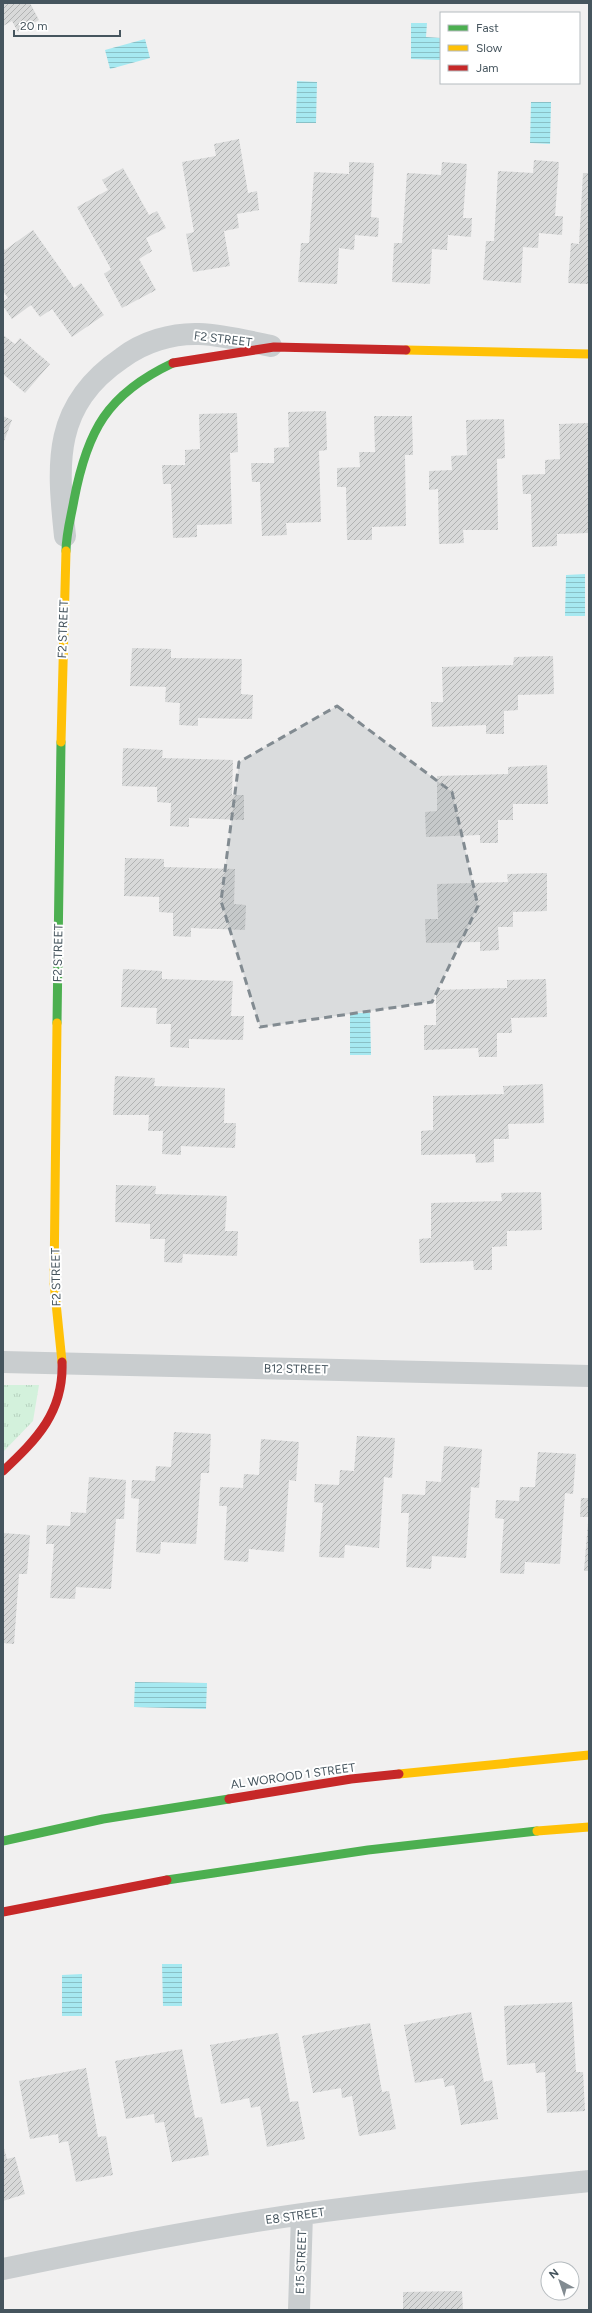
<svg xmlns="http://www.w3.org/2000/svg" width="592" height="2313" viewBox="0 0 592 2313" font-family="Figtree,sans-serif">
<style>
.grass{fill:url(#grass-tufts)}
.water{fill:url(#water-rules)}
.building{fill:url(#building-hatch)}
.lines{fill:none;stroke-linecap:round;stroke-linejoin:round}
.street{stroke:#c9cdcf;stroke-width:22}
.fast{stroke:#4caf50;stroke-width:9}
.slow{stroke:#ffc107;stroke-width:9}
.jam{stroke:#c62828;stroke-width:9}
.marked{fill:#828b91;fill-opacity:0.2;stroke:#828b91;stroke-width:3;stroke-dasharray:8 5;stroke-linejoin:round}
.labels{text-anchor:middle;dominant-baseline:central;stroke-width:4;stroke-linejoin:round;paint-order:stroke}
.street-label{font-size:12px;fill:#46555e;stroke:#fff}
</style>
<defs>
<pattern id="grass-tufts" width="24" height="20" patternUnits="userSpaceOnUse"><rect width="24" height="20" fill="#d3f1dc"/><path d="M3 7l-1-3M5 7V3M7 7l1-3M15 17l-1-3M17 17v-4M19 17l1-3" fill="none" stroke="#b6d1bf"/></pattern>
<pattern id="water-rules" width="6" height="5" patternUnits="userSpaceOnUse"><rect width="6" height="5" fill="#a6e9f1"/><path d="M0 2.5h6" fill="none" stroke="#89c0c6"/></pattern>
<pattern id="building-hatch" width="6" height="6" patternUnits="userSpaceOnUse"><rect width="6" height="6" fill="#d8d9d9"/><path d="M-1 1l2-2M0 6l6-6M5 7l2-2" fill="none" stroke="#b1b3b3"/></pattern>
</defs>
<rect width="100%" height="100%" fill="#f1f0f0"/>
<path class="grass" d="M 3,1385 L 39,1385 L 33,1421 L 3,1452 Z"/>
<path class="water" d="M 411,23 L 427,23 L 426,37 L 441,38 L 441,60 L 411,59 Z
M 145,39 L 150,58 L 110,69 L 105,50 Z
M 297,81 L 317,82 L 316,123 L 296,123 Z
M 531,102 L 551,102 L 550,144 L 530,143 Z
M 585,574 L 585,616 L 565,616 L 566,575 Z
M 350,1013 L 370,1013 L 371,1055 L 350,1055 Z
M 135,1682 L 207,1683 L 206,1709 L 134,1707 Z
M 162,1964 L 182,1964 L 182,2006 L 163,2006 Z
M 82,1974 L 82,2016 L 62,2016 L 62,1975 Z"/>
<path class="building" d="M 3,3 L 30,3 L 39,20 L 18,32 L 12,21 L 3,26 Z
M 239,139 L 248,193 L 257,191 L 259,210 L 237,214 L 239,228 L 224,231 L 230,266 L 193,272 L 186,234 L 194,232 L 182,162 L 216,156 L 214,144 Z
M 534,160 L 559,162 L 555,216 L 563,216 L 562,235 L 539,233 L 538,248 L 523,247 L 521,283 L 483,280 L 486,241 L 494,241 L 498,171 L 533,173 Z
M 349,162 L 374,163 L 371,217 L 379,218 L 378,237 L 355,235 L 354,250 L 339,248 L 337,284 L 298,282 L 301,243 L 309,243 L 314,172 L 349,174 Z
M 442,162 L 467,164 L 463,218 L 472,218 L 471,237 L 448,235 L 447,250 L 432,249 L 430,284 L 392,282 L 394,243 L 402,243 L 407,173 L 441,175 Z
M 123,168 L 149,215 L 157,211 L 166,228 L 146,238 L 152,251 L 139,259 L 156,290 L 122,308 L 104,274 L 111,269 L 77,207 L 108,190 L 102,180 Z
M 583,173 L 589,173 L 589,284 L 568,283 L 571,243 L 579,244 Z
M 33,230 L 74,288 L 81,283 L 104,315 L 72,337 L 52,309 L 40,317 L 31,305 L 12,319 L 3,306 L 3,302 L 8,298 L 3,291 L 3,248 L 5,250 Z
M 3,335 L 15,344 L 20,338 L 50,364 L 25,393 L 3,374 Z
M 326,411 L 327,450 L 319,451 L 321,522 L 286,523 L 287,535 L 262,536 L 260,482 L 252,482 L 251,463 L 274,463 L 274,448 L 289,447 L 288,412 Z
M 237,413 L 238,452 L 230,453 L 232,524 L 197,525 L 197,537 L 173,538 L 171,484 L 163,484 L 162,465 L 185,465 L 185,450 L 200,449 L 199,414 Z
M 3,416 L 12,420 L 3,444 Z
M 374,416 L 412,416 L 413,455 L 405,455 L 406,526 L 372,527 L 372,540 L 347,540 L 346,487 L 337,487 L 337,468 L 360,467 L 359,452 L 375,452 Z
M 504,419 L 505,458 L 497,459 L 498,530 L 463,530 L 464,543 L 439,544 L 438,489 L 429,490 L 429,471 L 452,470 L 451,456 L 467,455 L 466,420 Z
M 589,423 L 589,533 L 557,534 L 557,546 L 532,547 L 531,494 L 523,494 L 522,475 L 545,474 L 545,460 L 560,459 L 559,424 Z
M 132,648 L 171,649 L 171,658 L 242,659 L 241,694 L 253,695 L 252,719 L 198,718 L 198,726 L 179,725 L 180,703 L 165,702 L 166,687 L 130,686 Z
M 553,656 L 554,694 L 518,695 L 518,710 L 504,711 L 504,734 L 486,734 L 486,725 L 432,727 L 431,702 L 443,702 L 442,667 L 513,665 L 514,657 Z
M 123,748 L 163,750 L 162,758 L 233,760 L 232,795 L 244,795 L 244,820 L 189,818 L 189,827 L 170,826 L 171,803 L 157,802 L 157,787 L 122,786 Z
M 547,765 L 548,804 L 513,804 L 513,820 L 498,820 L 498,843 L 480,843 L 480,835 L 426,837 L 425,812 L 437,811 L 437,776 L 508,774 L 508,767 Z
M 125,858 L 164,859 L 164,867 L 235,869 L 234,904 L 246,905 L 245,930 L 191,928 L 191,937 L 173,936 L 173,913 L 159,912 L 159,897 L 124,896 Z
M 547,873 L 547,911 L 513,912 L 513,927 L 498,927 L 499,950 L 480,951 L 480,942 L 426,943 L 425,919 L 438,919 L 437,884 L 508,882 L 507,874 Z
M 123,969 L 162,971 L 162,979 L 233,981 L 231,1016 L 244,1016 L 243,1040 L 189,1039 L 189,1048 L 170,1047 L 171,1024 L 156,1024 L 157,1008 L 121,1007 Z
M 546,979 L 547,1017 L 511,1018 L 512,1033 L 497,1033 L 497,1057 L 479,1057 L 478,1048 L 424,1050 L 424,1025 L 436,1025 L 436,990 L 507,988 L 507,980 Z
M 115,1076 L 155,1078 L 154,1086 L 225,1088 L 224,1123 L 236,1123 L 235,1148 L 181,1146 L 181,1155 L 162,1154 L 163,1131 L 148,1131 L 149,1115 L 113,1115 Z
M 543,1084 L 544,1123 L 508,1124 L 509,1139 L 494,1139 L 494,1162 L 476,1163 L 475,1154 L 421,1155 L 421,1131 L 433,1130 L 433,1096 L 504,1094 L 503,1086 Z
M 116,1185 L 156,1186 L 155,1194 L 227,1196 L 225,1231 L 238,1231 L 237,1256 L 183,1254 L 182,1263 L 164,1262 L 165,1239 L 150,1239 L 150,1224 L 115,1222 Z
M 541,1192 L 542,1230 L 507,1231 L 507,1246 L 492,1247 L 492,1270 L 474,1270 L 473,1261 L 420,1263 L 419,1239 L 431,1238 L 431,1203 L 502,1201 L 501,1193 Z
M 174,1432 L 211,1434 L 209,1473 L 201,1473 L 196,1544 L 161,1542 L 160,1554 L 136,1552 L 139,1499 L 131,1498 L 132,1480 L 155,1481 L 156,1466 L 171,1467 Z
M 357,1436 L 395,1438 L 392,1478 L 384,1477 L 379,1548 L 345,1545 L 344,1558 L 319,1557 L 323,1503 L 314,1502 L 315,1484 L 339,1485 L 340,1470 L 354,1471 Z
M 261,1439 L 299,1442 L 296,1481 L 289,1480 L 284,1552 L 249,1549 L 248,1562 L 224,1560 L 227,1506 L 219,1506 L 220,1487 L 243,1488 L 244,1474 L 259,1475 Z
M 444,1446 L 482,1449 L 479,1488 L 471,1487 L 466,1558 L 432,1556 L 431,1569 L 406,1567 L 409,1513 L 401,1513 L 402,1494 L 425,1495 L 426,1481 L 441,1482 Z
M 538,1452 L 576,1454 L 573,1494 L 565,1493 L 560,1564 L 525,1562 L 524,1574 L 500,1573 L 504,1519 L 495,1518 L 496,1500 L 519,1501 L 520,1487 L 535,1487 Z
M 89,1477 L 126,1480 L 124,1519 L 116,1519 L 111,1589 L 76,1587 L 75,1599 L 50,1598 L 54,1544 L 46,1544 L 47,1525 L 70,1526 L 71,1512 L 86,1513 Z
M 581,1498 L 589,1498 L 589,1517 L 580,1517 Z
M 588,1523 L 589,1523 L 589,1571 L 584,1571 Z
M 3,1533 L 30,1535 L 27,1574 L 19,1574 L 14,1644 L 3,1643 Z
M 572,2002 L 576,2072 L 583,2072 L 585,2111 L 547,2113 L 545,2072 L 536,2073 L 535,2063 L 507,2065 L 504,2006 Z
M 471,2012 L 484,2082 L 492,2080 L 498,2119 L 461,2125 L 454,2085 L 445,2087 L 443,2078 L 415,2083 L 404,2025 Z
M 370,2023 L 382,2092 L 389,2091 L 396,2129 L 359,2136 L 352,2096 L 342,2098 L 341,2088 L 313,2093 L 302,2036 Z
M 278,2033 L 290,2102 L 298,2101 L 305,2139 L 267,2147 L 260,2106 L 251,2108 L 249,2098 L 221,2104 L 210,2045 Z
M 182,2049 L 195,2118 L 202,2117 L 209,2155 L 172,2162 L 164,2122 L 155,2123 L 154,2114 L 126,2119 L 115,2061 Z
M 86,2068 L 98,2137 L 106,2136 L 113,2175 L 76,2182 L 68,2141 L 59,2143 L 58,2134 L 30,2139 L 19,2081 Z
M 3,2145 L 7,2159 L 15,2157 L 25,2194 L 3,2201 Z
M 462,2291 L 463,2310 L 403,2310 L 403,2292 Z"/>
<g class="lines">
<path class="street" d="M 65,536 C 57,461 53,405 122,358 C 143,342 172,333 199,334 C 223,335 247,341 271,346
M 3,1362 L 589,1376
M 3,2269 C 103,2248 203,2228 303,2214 C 398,2201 494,2191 589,2181
M 299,2310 L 302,2214"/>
<path class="fast" d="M 66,551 C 66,534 71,517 74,500 C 87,431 107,394 173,363
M 57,1023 L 61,742
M 3,1841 L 103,1819 L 229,1799
M 167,1880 L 368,1850 L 537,1831"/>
<path class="slow" d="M 406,350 L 589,354
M 61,742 L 66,551
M 57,1023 L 54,1283 L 62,1362
M 399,1774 L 589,1755
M 537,1831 L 589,1827"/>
<path class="jam" d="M 173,363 L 274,347 L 406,350
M 3,1471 C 37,1439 64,1412 62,1362
M 229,1799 L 351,1779 L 399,1774
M 3,1912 L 167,1880"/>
</g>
<path class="marked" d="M 337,706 L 452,792 L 478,906 L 432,1002 L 260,1027 L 221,901 L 239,762 Z"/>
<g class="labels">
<g class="street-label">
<text transform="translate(223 339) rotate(7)">F2 STREET</text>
<text transform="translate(63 629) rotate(-88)">F2 STREET</text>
<text transform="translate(58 953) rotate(-89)">F2 STREET</text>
<text transform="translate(56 1277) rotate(-91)">F2 STREET</text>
<text transform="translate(296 1369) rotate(1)">B12 STREET</text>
<text transform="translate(293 1776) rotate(-8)">AL WOROOD 1 STREET</text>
<text transform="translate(295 2216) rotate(-8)">E8 STREET</text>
<text transform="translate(301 2262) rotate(-88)">E15 STREET</text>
</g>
</g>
<rect width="592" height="2313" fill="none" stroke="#46555e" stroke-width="8"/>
<rect x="440" y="12" width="140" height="72" fill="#ffffff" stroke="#b5bbbf"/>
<rect x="448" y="25" width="20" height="6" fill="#4caf50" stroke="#b5bbbf"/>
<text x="476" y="32" font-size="12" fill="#46555e">Fast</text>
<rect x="448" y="45" width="20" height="6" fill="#ffc107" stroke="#b5bbbf"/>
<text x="476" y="52" font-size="12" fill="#46555e">Slow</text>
<rect x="448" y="65" width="20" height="6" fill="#c62828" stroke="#b5bbbf"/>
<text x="476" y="72" font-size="12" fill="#46555e">Jam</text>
<g transform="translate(560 2281) rotate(320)"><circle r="19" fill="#ffffff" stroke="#b5bbbf"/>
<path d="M0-3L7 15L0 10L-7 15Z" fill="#828b91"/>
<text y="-6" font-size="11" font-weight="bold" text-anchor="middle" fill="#46555e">N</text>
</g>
<path d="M14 30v6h106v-6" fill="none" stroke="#46555e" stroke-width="2"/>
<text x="20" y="30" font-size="12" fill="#46555e" stroke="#ffffff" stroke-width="3" paint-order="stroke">20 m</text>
</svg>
